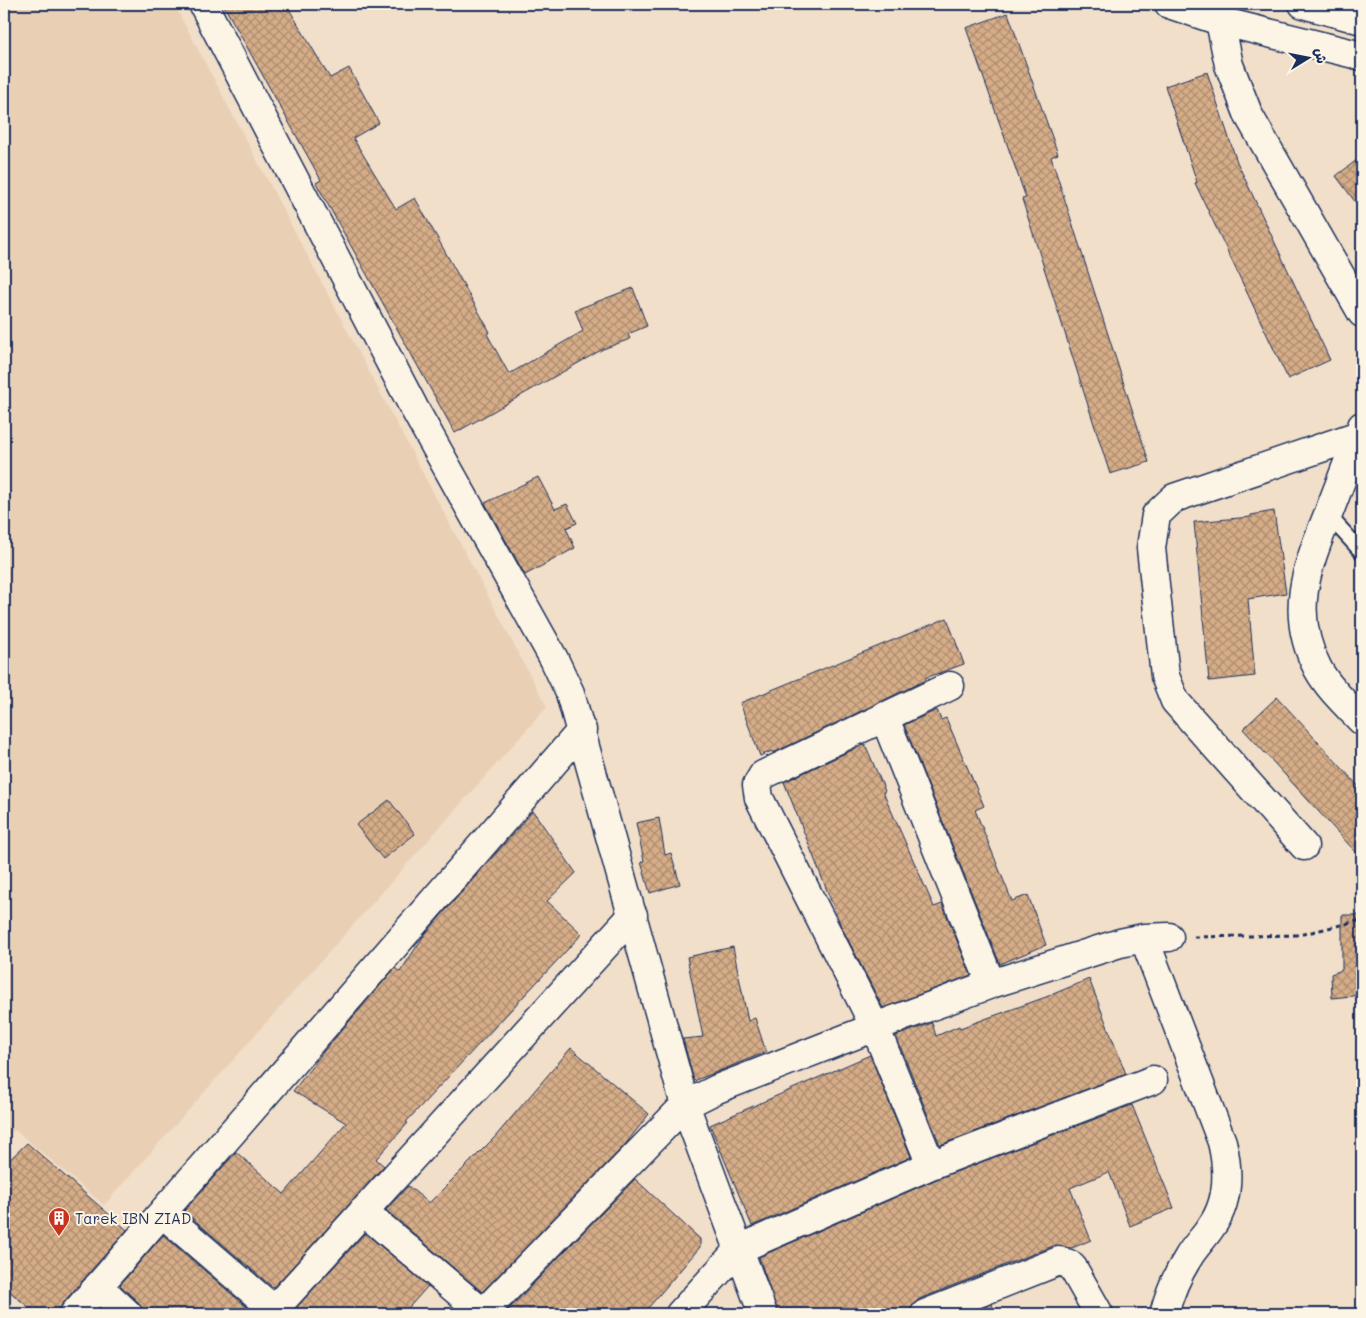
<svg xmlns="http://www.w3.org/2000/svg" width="1366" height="1318" viewBox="0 0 1366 1318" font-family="Mali,'Playpen Sans Arabic',sans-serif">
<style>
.built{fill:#e9d0b5}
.building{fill:url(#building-cross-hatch);stroke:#1b2f5e}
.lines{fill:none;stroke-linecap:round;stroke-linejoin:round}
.lane-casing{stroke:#1b2f5e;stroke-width:18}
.street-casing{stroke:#1b2f5e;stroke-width:31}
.path{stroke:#1b2f5e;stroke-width:3;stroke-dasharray:5 4;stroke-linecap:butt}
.lane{stroke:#fcf5e5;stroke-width:14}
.street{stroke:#fcf5e5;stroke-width:28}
.labels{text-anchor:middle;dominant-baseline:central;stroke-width:4;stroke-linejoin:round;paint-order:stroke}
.poi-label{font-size:15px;fill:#1b2f5e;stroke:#fcf5e5;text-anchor:start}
</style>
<defs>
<pattern id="building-cross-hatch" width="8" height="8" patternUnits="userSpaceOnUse" patternTransform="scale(1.25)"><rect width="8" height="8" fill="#d6ad87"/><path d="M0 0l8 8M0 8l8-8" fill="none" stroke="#ad8d72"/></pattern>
</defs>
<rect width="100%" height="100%" fill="#f1dfc9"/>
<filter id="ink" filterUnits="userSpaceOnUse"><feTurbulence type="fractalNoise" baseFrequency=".02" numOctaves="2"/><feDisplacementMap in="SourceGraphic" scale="10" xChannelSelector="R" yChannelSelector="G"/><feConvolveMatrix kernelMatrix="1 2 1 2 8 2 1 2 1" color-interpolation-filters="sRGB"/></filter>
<g filter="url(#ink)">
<path class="built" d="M 4,4 L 174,4 L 547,707 L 104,1205 L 15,1130 L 4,1140 Z"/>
<path class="building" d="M 223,4 L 286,4 L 330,78 L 349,68 L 379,123 L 353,138 L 396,209 L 415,198 L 490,332 L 487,334 L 509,374 L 583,331 L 575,310 L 633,288 L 647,326 L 628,334 L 630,339 L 603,349 L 455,433 L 316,183 L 321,180 Z
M 1008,13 L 1058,154 L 1051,157 L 1149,462 L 1110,474 L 1022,199 L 1026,198 L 966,28 Z
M 1207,72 L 1237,162 L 1330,360 L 1288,379 L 1195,183 L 1197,182 L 1165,86 Z
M 1362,156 L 1362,211 L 1336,176 Z
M 538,477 L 555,509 L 567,504 L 577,523 L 566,528 L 575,548 L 525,575 L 485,503 Z
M 1274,511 L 1286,593 L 1248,599 L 1255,676 L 1209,681 L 1194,522 L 1251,517 L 1251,515 Z
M 947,618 L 964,664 L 925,678 L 926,680 L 773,753 L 772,751 L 760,756 L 740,703 Z
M 1277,697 L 1362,790 L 1362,859 L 1243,729 Z
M 937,710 L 941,720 L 946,718 L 984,806 L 975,810 L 1012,901 L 1028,895 L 1046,945 L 1000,964 L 904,725 Z
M 865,744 L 885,791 L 883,792 L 934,907 L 942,904 L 971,975 L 883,1008 L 841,926 L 784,782 Z
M 389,800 L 415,834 L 383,859 L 356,825 Z
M 533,811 L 576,873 L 547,901 L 582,934 L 406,1122 L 408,1123 L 376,1159 L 384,1166 L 274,1287 L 270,1285 L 184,1211 L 236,1152 L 284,1194 L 346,1123 L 293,1091 L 324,1051 L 395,968 L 400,972 L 425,934 Z
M 659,818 L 665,855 L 671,853 L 680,884 L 650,893 L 641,862 L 644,861 L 636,823 Z
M 1342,915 L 1362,915 L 1362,995 L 1332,998 L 1331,974 L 1342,970 Z
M 733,947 L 748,1021 L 755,1018 L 766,1052 L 694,1081 L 683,1039 L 703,1037 L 687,957 Z
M 1089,979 L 1126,1074 L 940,1145 L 896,1036 L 932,1023 L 936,1036 L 959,1026 L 960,1028 L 1046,997 Z
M 571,1048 L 649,1114 L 624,1146 L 482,1292 L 386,1210 L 408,1186 L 429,1203 L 494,1138 Z
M 870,1055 L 911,1157 L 752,1226 L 710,1125 Z
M 1132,1105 L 1174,1208 L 1130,1226 L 1109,1172 L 1070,1188 L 1091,1240 L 1072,1248 L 1053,1246 L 919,1299 L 913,1305 L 910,1314 L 778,1314 L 759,1257 L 937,1179 Z
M 27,1143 L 127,1230 L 62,1304 L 59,1314 L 37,1314 L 4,1287 L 4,1165 Z
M 635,1179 L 700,1239 L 700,1247 L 643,1314 L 504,1314 Z
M 365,1233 L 428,1286 L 403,1314 L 305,1314 L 297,1307 Z
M 163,1235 L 249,1309 L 244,1314 L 143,1314 L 139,1303 L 120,1285 Z
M 992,1304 L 995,1314 L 967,1314 Z"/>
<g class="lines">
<g class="lane-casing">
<path id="lane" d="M 1328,515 L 1362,552"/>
</g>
<g class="street-casing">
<path id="street" d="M 203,4 L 414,408 L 554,659 L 570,693 L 685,1105 L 763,1314
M 1169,4 L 1220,21 L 1362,56
M 1303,4 L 1362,20
M 1220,21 L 1229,65 L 1249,116 L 1362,313
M 1362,426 C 1351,455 1340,483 1329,512 C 1307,567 1288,612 1318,669 C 1329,689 1347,705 1362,721
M 884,716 L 991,984
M 1304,846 L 1175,701 L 1165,676 L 1151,548 L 1156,515 L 1174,498 L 1359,435
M 1144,938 L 1222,1142 C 1229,1171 1229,1202 1211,1227 C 1204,1238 1194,1247 1188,1258 C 1177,1275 1169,1295 1164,1314
M 931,1165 L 875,1027 L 759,798 L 757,785 L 763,775 L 950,686
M 363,1211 L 483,1313
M 162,1213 L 279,1314
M 98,1286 L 128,1314
M 74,1314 L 582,730
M 270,1314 L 633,915
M 482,1314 L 685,1105 L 717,1089 L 875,1027 L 991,984 L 1120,943 L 1144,938 L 1169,937
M 680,1314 L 739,1249 L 931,1165 L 1153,1080
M 925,1314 L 1059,1261 L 1069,1264 L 1073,1268 L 1099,1314"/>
</g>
<path class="path" d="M 1194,937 L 1299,935 L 1362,920"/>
<use href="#lane" class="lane"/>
<use href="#street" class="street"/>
</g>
</g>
<defs>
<g id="building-pin" transform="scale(1.125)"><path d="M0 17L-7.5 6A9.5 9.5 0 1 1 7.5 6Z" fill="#c8321e" stroke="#fcf5e5"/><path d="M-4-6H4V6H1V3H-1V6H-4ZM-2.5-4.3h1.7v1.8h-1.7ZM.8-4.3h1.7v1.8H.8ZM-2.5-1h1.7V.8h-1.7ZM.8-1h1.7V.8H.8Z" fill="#fff"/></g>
</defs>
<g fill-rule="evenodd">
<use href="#building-pin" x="59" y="1218"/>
</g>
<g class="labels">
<g class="poi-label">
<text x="75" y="1218">Tarek IBN ZIAD</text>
</g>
</g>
<rect width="1366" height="1318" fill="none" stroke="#fcf5e5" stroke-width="20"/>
<rect x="10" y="10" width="1346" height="1298" fill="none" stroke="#1b2f5e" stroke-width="2" filter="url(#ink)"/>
<g transform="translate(1308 58) rotate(80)" stroke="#fcf5e5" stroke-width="4" paint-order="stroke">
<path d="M0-4L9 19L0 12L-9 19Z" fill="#1b2f5e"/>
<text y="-8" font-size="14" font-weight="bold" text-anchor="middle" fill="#1b2f5e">ش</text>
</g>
</svg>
